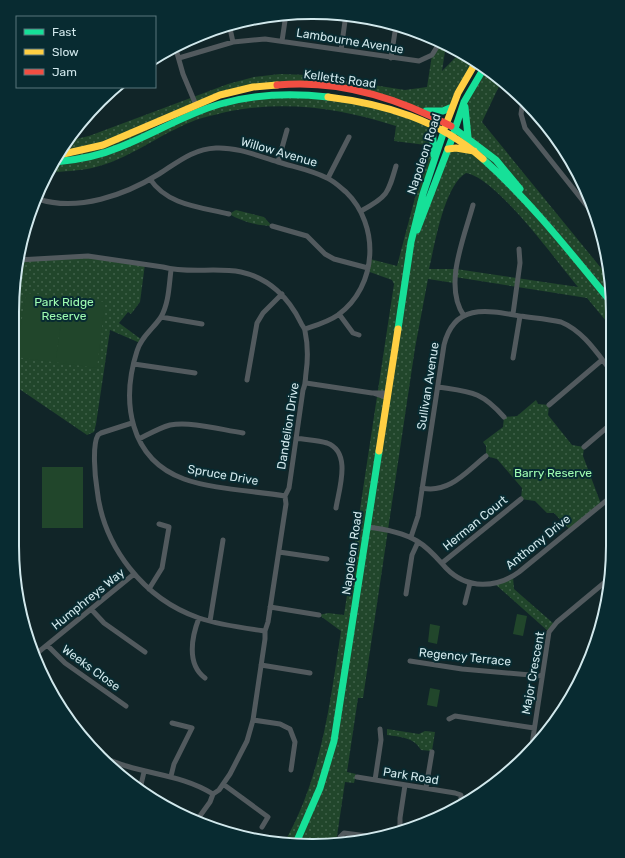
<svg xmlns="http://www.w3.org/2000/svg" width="625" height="858" viewBox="0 0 625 858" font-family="Rubik,sans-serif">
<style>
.green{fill:url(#green-dots);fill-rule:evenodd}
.pitch{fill:#21462b}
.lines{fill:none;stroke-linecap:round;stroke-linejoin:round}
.street{stroke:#525a5e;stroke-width:5}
.fast{stroke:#16e098;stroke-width:7}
.slow{stroke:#ffcf43;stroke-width:7}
.jam{stroke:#f24e42;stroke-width:7}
.labels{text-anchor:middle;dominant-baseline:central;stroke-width:4;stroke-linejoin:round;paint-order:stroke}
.street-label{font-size:12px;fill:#d1e8ec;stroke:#082b31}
.park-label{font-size:12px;fill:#9efcb1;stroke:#082b31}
.rim{fill:none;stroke:#d1e8ec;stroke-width:2}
</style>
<defs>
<pattern id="green-dots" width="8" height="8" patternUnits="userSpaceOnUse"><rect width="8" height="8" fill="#21462b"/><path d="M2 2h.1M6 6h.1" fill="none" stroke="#40614a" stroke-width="1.8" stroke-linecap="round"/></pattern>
</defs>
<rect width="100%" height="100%" fill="#112528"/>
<path class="green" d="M 442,43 L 446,45 L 442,71 L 461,52 L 476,62 L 450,108 L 422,111 L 386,97 L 311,85 L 232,92 L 136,134 L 59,155 L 67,141 L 89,136 L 228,84 L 254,77 L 280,74 L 310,75 L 405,90 L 427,87 L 432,55 Z
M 484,68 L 502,80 L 482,122 L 610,279 L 611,327 L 587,298 L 455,277 L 454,283 L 428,279 L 415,348 L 363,698 L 358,698 L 347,772 L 356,774 L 354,783 L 345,782 L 336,843 L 284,843 C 321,779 330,704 341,631 L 319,615 L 328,613 L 344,615 L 394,284 L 392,280 L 367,271 L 370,259 L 397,266 L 427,152 L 426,145 L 394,141 L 396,126 C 340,108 284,100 226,112 C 215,115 202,117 191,122 C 158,135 128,160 92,168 C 79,171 64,171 50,173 L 55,162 L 199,112 L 264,96 L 362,102 L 432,125 L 433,161 L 417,230 L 448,149 L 456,148 L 468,137 L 464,102 ZM 466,173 C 497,178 556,261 578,287 L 456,269 L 429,269 C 435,244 444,186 466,173 Z
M 236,210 L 264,217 L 272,226 C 257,226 241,221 229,214 Z
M 74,256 L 145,264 L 140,302 L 131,314 L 128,312 L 119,323 L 142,340 L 140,343 L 110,330 L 96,424 L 94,432 L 87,435 L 12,384 L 13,293 L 18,260 Z
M 536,400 L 538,404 L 549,405 L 548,415 L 572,445 L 584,447 L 583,456 L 601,504 L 570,530 L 554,513 L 547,513 L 535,501 L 521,499 L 522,488 L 497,459 L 486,456 L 486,446 L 483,442 L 503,427 L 504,417 L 517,416 Z
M 513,577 L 514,589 L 554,624 L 549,632 L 495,584 Z
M 387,729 L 419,734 L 425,731 L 435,732 L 432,751 L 421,750 C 414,737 400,737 387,735 Z"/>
<path class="pitch" d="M 26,293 L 64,297 L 56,359 L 65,297 L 105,302 L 97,368 L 16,357 Z
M 42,467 L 83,467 L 83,528 L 42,528 Z
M 517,614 L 527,616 L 523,636 L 513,634 Z
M 430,624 L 440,626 L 437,644 L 428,642 Z
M 430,688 L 440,690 L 437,707 L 427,705 Z"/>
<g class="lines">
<path class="street" d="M 229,24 L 233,42
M 282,41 L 286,14
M 175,46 L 183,74 L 196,105
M 341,50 L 346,14
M 179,58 L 233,42 L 265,39 L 419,61 L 432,55 L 440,42
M 391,58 L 396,25
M 523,100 L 521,114 L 525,128 L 595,216
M 278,162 L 287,130
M 328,178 L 349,137
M 150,179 C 167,205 200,207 229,214
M 38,199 C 78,212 125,195 159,174 C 178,162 193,149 216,148 C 237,147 258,156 278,162 C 294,167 311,170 327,178 C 334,181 340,187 346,192 C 380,225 378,286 338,315 C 328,322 317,325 305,329
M 361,211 C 387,197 388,194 396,166
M 272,226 L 307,236 L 325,254 L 334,259 L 368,268
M 20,248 L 20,260
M 18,260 L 88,256 L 163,267 C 189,274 215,267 241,272 C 269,278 289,298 301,323 C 302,326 305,328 305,331 C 308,345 308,359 306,373 C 305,380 306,384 303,390 L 289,488 L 285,496 L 286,504 L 268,622 L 265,631 L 265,639 L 253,720 L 247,741 L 230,774 L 219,790 L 213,794 L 210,802 L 197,820
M 171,270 C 169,285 169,303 161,317 C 153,329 141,337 137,351 C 121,401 129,459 184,479 C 211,489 255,491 285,496
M 602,292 L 610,285
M 339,314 L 353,333 L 359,335
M 513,314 L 520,263 L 519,249
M 464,316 C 443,286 464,238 473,205
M 161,317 L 202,324
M 513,358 L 520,316
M 134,364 L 195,373
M 247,380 L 257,323 L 263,313 L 282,294
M 306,383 L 372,393 L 388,393
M 438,387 C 471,392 481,391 504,417
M 373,393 L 388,398
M 549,405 L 602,360
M 132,423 L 101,433 L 98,435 C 92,445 95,477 97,489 C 103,547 144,599 199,618 C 220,625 243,628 265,631
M 296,438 C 306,440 317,440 327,443 C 352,452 339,489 336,508
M 139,439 C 149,434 159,428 170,425 C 191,421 222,430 243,433
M 584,447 L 611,424
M 422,488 C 449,494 467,471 486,456
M 367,527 C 385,529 402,532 417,541 C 429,548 437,558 446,568 C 467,590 497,588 519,572 L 612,496
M 411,537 L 418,516 L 444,345 C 454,303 487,310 520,316 C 534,318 548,319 561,322 C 583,331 597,353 611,371
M 279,552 L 327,559
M 442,563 L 521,499
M 149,589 L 162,568 L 169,527 L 159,524
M 406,594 L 412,555 L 418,542
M 465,603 L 470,583
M 270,607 L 319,615
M 91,609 L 104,623 L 145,652
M 199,618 C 192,636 186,664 205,678
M 210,621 L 223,540
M 47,645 L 65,663 L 126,706
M 36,654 L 134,574
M 410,661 L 462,669 L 542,676
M 261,665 L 310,673
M 449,719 L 455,716 L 534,728
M 253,720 L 280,724 L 290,729 L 295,742 L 291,770
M 531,751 L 549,632 L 557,622 L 610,578
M 101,756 C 138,775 178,772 213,794
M 171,776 L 174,764 L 192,728 L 172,723
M 357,777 L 455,793 L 461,795 L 461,804
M 375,780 L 381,740 L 380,729
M 223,784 L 268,817 L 262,827
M 426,788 L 432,752
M 140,789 L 144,772
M 400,830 L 400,818 L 405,785
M 339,843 L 340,837 L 344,833 L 375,837"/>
<path class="fast" d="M 465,107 L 468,137
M 426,111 L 443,111 L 450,108
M 432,125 L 434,155
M 451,126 L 496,160 L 520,189
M 454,132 L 464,102 L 484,68
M 483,159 C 531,202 570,252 611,302
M 55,162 C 78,160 99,156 120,147 C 154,134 185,114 220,104 C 255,94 292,93 328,97
M 417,230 L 453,136
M 398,329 L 411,242 L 423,194 L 444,131
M 296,843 L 320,788 L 334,741 L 379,451"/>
<path class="slow" d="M 328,97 C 385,104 439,120 483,159
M 445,127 L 458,93 L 476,62
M 448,149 L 456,148 L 474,151
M 59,155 L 103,145 L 220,95 L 253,87 L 277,85
M 379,451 L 398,329"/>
<path class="jam" d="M 277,85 C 338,79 398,98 451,126"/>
</g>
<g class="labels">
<g class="street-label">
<text transform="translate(350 41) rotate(9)">Lambourne Avenue</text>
<text transform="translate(340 79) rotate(8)">Kelletts Road</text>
<text transform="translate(279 152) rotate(16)">Willow Avenue</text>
<text transform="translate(424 154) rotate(-72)">Napoleon Road</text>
<text transform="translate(428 386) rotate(-81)">Sullivan Avenue</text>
<text transform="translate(288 426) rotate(-81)">Dandelion Drive</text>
<text transform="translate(223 475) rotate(10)">Spruce Drive</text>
<text transform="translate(475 523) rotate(-39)">Herman Court</text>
<text transform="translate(538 542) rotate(-39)">Anthony Drive</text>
<text transform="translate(352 553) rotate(-82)">Napoleon Road</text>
<text transform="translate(88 599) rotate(-39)">Humphreys Way</text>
<text transform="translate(465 657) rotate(6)">Regency Terrace</text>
<text transform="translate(91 668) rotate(36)">Weeks Close</text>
<text transform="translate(533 673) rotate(-80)">Major Crescent</text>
<text transform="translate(411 776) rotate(9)">Park Road</text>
</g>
<g class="park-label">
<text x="64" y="302">Park Ridge<tspan x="64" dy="14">Reserve</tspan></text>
<text x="553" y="473">Barry Reserve</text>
</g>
</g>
<path d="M0 0H625V858H0ZM312 19H313A293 293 0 0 1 606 312V546A293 293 0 0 1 313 839H312A293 293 0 0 1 19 546V312A293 293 0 0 1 312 19Z" fill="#082b31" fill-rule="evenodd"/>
<path class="rim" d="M312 19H313A293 293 0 0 1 606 312V546A293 293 0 0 1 313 839H312A293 293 0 0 1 19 546V312A293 293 0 0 1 312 19Z"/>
<rect x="16" y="16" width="140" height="72" fill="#082b31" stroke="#58777c"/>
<rect x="24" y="29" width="20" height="6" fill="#16e098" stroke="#58777c"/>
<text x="52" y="36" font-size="12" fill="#d1e8ec">Fast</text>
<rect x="24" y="49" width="20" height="6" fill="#ffcf43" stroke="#58777c"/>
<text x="52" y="56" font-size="12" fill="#d1e8ec">Slow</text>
<rect x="24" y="69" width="20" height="6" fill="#f24e42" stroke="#58777c"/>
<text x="52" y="76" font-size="12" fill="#d1e8ec">Jam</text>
</svg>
